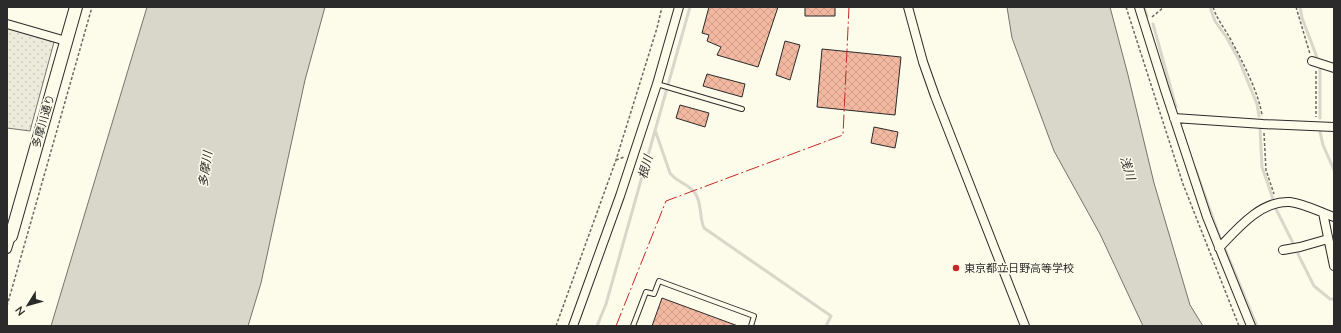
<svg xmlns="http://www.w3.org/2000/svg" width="1341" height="333" viewBox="0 0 1341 333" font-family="Mulish,'Noto Sans JP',sans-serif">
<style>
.grass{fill:url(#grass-dots);stroke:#74746e}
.water{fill:#d8d7c9;stroke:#74746e}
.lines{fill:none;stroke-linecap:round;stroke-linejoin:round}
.stream{stroke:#d8d7c9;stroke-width:3}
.building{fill:url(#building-cross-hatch);stroke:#2b2b2b}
.lane-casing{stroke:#2b2b2b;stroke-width:6}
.street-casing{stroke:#2b2b2b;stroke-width:10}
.secondary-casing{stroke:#2b2b2b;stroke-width:14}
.path{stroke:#6a6964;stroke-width:1.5;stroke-dasharray:3 2;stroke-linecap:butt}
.lane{stroke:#fdfbea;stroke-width:4}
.street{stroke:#fdfbea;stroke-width:8}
.secondary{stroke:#fdfbea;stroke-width:12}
.power{stroke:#c62828;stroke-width:1;stroke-dasharray:14 3 2 3;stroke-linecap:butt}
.poi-dot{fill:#c62828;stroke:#fdfbea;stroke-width:1.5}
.labels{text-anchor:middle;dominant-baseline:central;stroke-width:3;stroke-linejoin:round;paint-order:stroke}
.street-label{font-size:11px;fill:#2b2b2b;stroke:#fdfbea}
.poi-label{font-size:11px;fill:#2b2b2b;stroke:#fdfbea;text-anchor:start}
.water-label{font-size:12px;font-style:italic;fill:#2b2b2b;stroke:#fdfbea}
</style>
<defs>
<pattern id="grass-dots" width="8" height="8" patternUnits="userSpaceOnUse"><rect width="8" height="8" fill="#ecebdb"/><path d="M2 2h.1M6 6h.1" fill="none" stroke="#cbcabc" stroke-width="1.8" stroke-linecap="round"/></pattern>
<pattern id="building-cross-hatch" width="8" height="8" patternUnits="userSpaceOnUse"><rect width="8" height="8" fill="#f2b8a0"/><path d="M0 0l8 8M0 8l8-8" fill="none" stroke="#d09e8a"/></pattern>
</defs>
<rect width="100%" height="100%" fill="#fdfbea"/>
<path class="grass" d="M 7,28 L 54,42 L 30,131 L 7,128 Z"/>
<path class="water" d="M 147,7 L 325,7 L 305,80 L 261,283 L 248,326 L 51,326 Z
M 1007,7 L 1110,7 L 1128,75 L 1154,183 L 1190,305 L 1203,326 L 1143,326 L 1100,234 L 1054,151 L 1012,38 Z"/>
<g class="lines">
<path class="stream" d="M 1144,7 L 1147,16
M 1210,7 L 1215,21 L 1227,38 L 1239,60 L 1257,104 L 1259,116
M 1300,7 L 1302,18 L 1318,60
M 1153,24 L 1176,107
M 1320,118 L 1320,67
M 1260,129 L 1262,167 L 1274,202
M 655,130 L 670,173 C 676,182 689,184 695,193 C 702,202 699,217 704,228 L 831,316 L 826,326
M 1320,132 L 1323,145 L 1334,170
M 1195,168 L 1220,238
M 1276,209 L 1294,245
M 1225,249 L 1257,326
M 1298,254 L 1314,286 L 1330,299 L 1334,299
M 597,326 L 606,304 L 690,7"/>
</g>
<path class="building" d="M 709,7 L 778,7 L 758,67 L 717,55 L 721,47 L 707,41 L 709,35 L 702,33 Z
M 805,7 L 835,7 L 835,16 L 805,16 Z
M 785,41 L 800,45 L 790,80 L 776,75 Z
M 822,49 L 901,57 L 895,115 L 817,107 Z
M 707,74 L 745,84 L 742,97 L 703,86 Z
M 680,105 L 709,113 L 705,127 L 676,118 Z
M 874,127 L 898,132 L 895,148 L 871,143 Z
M 662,298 L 738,326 L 652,326 Z"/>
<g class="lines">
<g class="lane-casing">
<path id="lane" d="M 657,84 L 742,109
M 633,326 L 646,292 L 654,294 L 659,281 L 754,316 L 751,326"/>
</g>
<g class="street-casing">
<path id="street" d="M 908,7 L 923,62 L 935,96 L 1025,326
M 1139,7 L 1165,90 L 1207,217 L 1251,326
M 7,24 L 66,41
M 1312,61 L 1334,68
M 1174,118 L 1263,124 L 1334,127
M 1323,213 L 1334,266
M 1219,248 C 1237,229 1261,200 1290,202 C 1305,204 1320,212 1334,217
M 7,249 L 11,236
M 1283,250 L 1300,247 L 1328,239
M 573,326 L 620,196 L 657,84 L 679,7"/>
</g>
<g class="secondary-casing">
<path id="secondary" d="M 11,236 L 76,7"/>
</g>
<path class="path" d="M 1126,7 L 1183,184 L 1239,326
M 1213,7 C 1218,22 1225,28 1232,42 C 1242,60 1260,96 1262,116
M 1296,7 L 1310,54
M 1152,17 L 1164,7
M 1316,71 L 1316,117
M 1264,133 L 1266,170 L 1274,194
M 616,160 L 624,157
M 7,306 L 92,7
M 556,326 L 616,160 L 657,28 L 662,7"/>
<use href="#lane" class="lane"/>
<use href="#street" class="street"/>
<use href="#secondary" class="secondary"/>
<path class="power" d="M 616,326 L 666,201 L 843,135 L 849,7"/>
</g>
<circle class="poi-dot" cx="956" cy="268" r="4"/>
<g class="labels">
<g class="street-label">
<text transform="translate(43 121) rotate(-74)">多摩川通り</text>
</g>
<g class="poi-label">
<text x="964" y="268">東京都立日野高等学校</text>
</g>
<g class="water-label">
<text transform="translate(645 167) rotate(-74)">根川</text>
<text transform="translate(1128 168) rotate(73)">浅川</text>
<text transform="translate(205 169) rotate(-82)">多摩川</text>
</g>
</g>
<rect width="1341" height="333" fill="none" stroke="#2b2b2b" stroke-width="16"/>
<g transform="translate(28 305) rotate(233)" stroke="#fdfbea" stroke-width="3" paint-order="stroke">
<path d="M0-3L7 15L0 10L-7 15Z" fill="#2b2b2b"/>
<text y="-6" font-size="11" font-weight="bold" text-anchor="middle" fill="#2b2b2b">N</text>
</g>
</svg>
